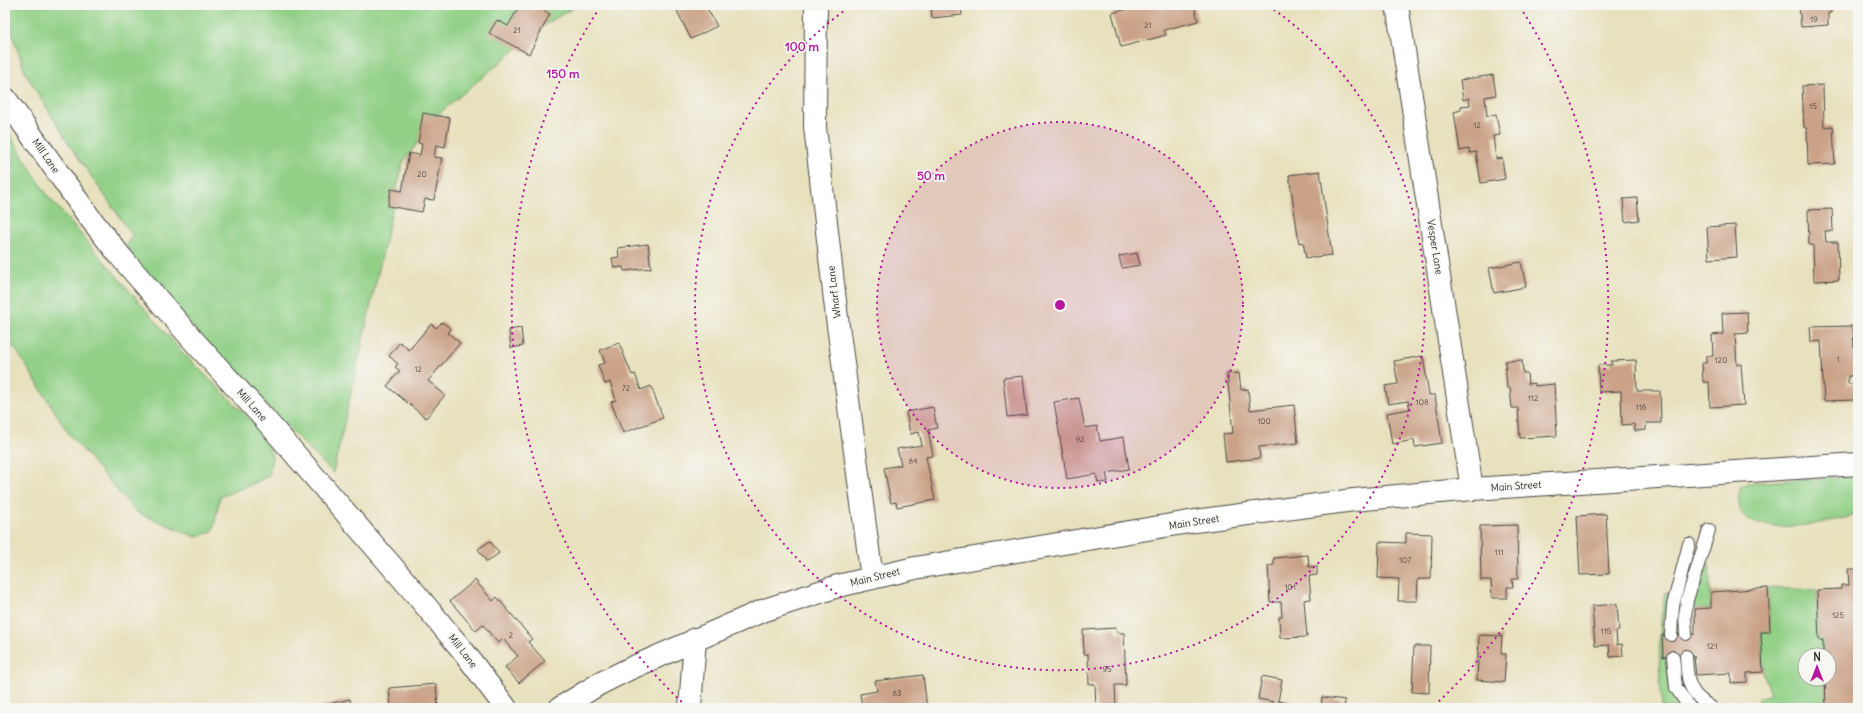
<svg xmlns="http://www.w3.org/2000/svg" width="1863" height="713" viewBox="0 0 1863 713" font-family="Delius,sans-serif">
<style>
.green{fill:#91d086;stroke:#5e7e58}
.building{fill:#caa287}
.lines{fill:none;stroke-linecap:round;stroke-linejoin:round}
.lane-casing{stroke:#474641;stroke-width:14}
.street-casing{stroke:#474641;stroke-width:24}
.secondary-casing{stroke:#474641;stroke-width:24}
.lane{stroke:#fff;stroke-width:12}
.street{stroke:#fff;stroke-width:22}
.secondary{stroke:#fff;stroke-width:22}
.ring{fill:none;stroke:#b5179e;stroke-width:2;stroke-dasharray:2 4}
.labels{text-anchor:middle;dominant-baseline:central;stroke-width:3.5;stroke-linejoin:round;paint-order:stroke}
.number-label{font-size:8px;fill:#534942}
.street-label{font-size:10px;fill:#2b2b2b;stroke:#f6f6f2}
.centre{fill:#b5179e;stroke:#f6f6f2;stroke-width:2}
.ring-label{font-size:12px;text-anchor:middle;font-weight:bold;fill:#b5179e;stroke:#f6f6f2;stroke-width:3.5;stroke-linejoin:round;paint-order:stroke}
</style>
<rect width="100%" height="100%" fill="#f6f6f2"/>
<filter id="ink" filterUnits="userSpaceOnUse"><feTurbulence type="fractalNoise" baseFrequency=".025" numOctaves="2"/><feDisplacementMap in="SourceGraphic" scale="8" xChannelSelector="R" yChannelSelector="G"/><feConvolveMatrix kernelMatrix="1 2 1 2 8 2 1 2 1" color-interpolation-filters="sRGB"/></filter>
<filter id="wash" filterUnits="userSpaceOnUse"><feTurbulence type="fractalNoise" baseFrequency=".012" numOctaves="4" result="noise"/><feDisplacementMap in="SourceGraphic" scale="16" xChannelSelector="R" yChannelSelector="G"/><feGaussianBlur stdDeviation="0.9" result="paint"/><feColorMatrix in="noise" values="0 0 0 0 0 0 0 0 0 0 0 0 0 0 0 0 0 1.4 0 .05"/><feComposite in="paint" operator="in"/></filter>
<g filter="url(#wash)">
<rect width="100%" height="100%" fill="#e8e1be"/>
<path class="green" d="M 5,5 L 578,5 L 546,24 L 442,111 L 403,162 L 333,473 L 234,373 L 129,255 L 127,244 L 132,235 L 71,147 L 26,74 L 5,14 Z
M 5,127 L 47,195 L 183,353 L 266,435 L 272,457 L 269,476 L 248,486 L 220,497 L 213,531 L 196,537 L 136,512 L 69,434 L 15,348 L 5,343 Z
M 1858,476 L 1858,514 C 1835,522 1742,542 1739,504 C 1738,498 1739,492 1741,486 L 1749,483 Z
M 1706,564 L 1709,564 L 1711,608 L 1695,609 L 1694,594 L 1703,567 Z
M 1768,588 L 1817,590 L 1819,640 L 1823,640 L 1823,655 L 1805,655 L 1805,679 L 1825,679 L 1826,708 L 1758,708 L 1759,698 L 1771,694 L 1763,672 L 1761,632 L 1770,632 Z
M 1667,592 L 1670,595 L 1664,618 L 1664,635 L 1662,635 L 1663,657 L 1666,658 C 1667,675 1668,694 1680,708 L 1662,708 C 1658,669 1658,631 1665,593 Z"/>
<g id="blocks">
<path class="building" d="M 520,5 L 547,5 L 544,11 L 550,14 L 529,54 L 489,33 L 497,20 L 508,26 Z
M 681,5 L 705,5 L 717,26 L 691,39 L 676,9 Z
M 931,5 L 961,5 L 962,15 L 932,18 Z
M 1142,5 L 1194,5 L 1198,21 L 1164,30 L 1166,35 L 1121,47 L 1112,13 Z
M 1799,5 L 1831,5 L 1831,13 L 1828,13 L 1828,25 L 1801,27 Z
M 1493,75 L 1496,95 L 1485,97 L 1487,116 L 1496,114 L 1500,135 L 1493,136 L 1496,159 L 1502,158 L 1505,179 L 1481,183 L 1476,152 L 1470,153 L 1469,149 L 1460,151 L 1454,112 L 1461,110 L 1461,106 L 1470,105 L 1469,98 L 1463,100 L 1460,80 Z
M 1823,85 L 1824,127 L 1833,126 L 1835,164 L 1808,165 L 1807,128 L 1804,128 L 1802,86 Z
M 423,113 L 450,118 L 445,147 L 436,145 L 434,157 L 442,158 L 434,200 L 425,199 L 422,212 L 388,206 L 391,189 L 402,191 L 409,153 L 420,155 L 422,144 L 418,143 Z
M 1320,171 L 1332,255 L 1306,258 L 1303,242 L 1299,243 L 1289,175 Z
M 1637,198 L 1639,220 L 1625,222 L 1623,199 Z
M 1832,209 L 1833,231 L 1825,231 L 1826,242 L 1838,242 L 1839,280 L 1814,281 L 1813,245 L 1809,245 L 1808,210 Z
M 1735,225 L 1737,257 L 1709,259 L 1707,227 Z
M 648,244 L 651,268 L 624,271 L 623,267 L 614,268 L 612,258 L 619,257 L 618,248 Z
M 1137,253 L 1140,265 L 1122,268 L 1119,256 Z
M 1521,262 L 1526,287 L 1494,293 L 1489,268 Z
M 1747,312 L 1748,333 L 1735,334 L 1737,365 L 1741,364 L 1744,405 L 1710,407 L 1709,382 L 1703,382 L 1702,363 L 1706,363 L 1706,356 L 1713,356 L 1712,335 L 1723,334 L 1722,313 Z
M 442,322 L 451,329 L 448,333 L 460,343 L 428,381 L 445,395 L 426,418 L 387,386 L 400,371 L 395,367 L 398,364 L 389,356 L 400,342 L 409,350 L 431,324 L 436,328 Z
M 1853,326 L 1855,376 L 1848,376 L 1848,384 L 1853,384 L 1854,400 L 1824,401 L 1821,341 L 1811,342 L 1810,327 Z
M 521,328 L 523,346 L 511,348 L 509,330 Z
M 619,343 L 632,375 L 635,374 L 641,390 L 651,386 L 663,418 L 623,433 L 611,402 L 616,400 L 610,382 L 605,384 L 598,365 L 605,363 L 600,350 Z
M 1423,356 L 1429,395 L 1435,395 L 1442,443 L 1415,447 L 1414,440 L 1392,444 L 1387,413 L 1410,409 L 1408,401 L 1388,404 L 1385,386 L 1398,384 L 1394,361 Z
M 1522,360 L 1523,373 L 1527,373 L 1528,384 L 1535,383 L 1535,386 L 1554,384 L 1557,436 L 1520,438 L 1518,408 L 1512,408 L 1510,388 L 1507,388 L 1505,361 Z
M 1636,360 L 1637,391 L 1660,391 L 1661,423 L 1646,423 L 1646,430 L 1635,431 L 1634,424 L 1622,425 L 1621,391 L 1599,392 L 1598,365 L 1612,365 L 1611,361 Z
M 1239,373 L 1241,390 L 1248,389 L 1250,410 L 1294,405 L 1298,443 L 1259,447 L 1260,458 L 1226,462 L 1223,434 L 1233,433 L 1227,374 Z
M 1023,376 L 1027,415 L 1007,417 L 1003,378 Z
M 1079,398 L 1085,428 L 1097,426 L 1100,441 L 1124,437 L 1129,469 L 1106,473 L 1108,482 L 1098,483 L 1096,474 L 1067,479 L 1054,402 Z
M 933,407 L 937,428 L 928,430 L 933,456 L 926,457 L 935,500 L 897,507 L 896,502 L 891,503 L 884,468 L 901,465 L 897,449 L 922,445 L 919,432 L 910,434 L 906,412 Z
M 1606,514 L 1609,574 L 1580,575 L 1577,516 Z
M 1517,525 L 1518,579 L 1512,579 L 1513,587 L 1507,587 L 1507,598 L 1492,598 L 1491,580 L 1481,580 L 1480,526 Z
M 1406,533 L 1432,534 L 1431,579 L 1418,579 L 1417,601 L 1398,601 L 1399,579 L 1378,578 L 1379,542 L 1406,543 Z
M 490,541 L 499,553 L 487,562 L 478,549 Z
M 1308,555 L 1309,567 L 1317,566 L 1317,575 L 1309,576 L 1311,599 L 1304,600 L 1307,637 L 1280,638 L 1279,617 L 1282,617 L 1281,602 L 1270,602 L 1268,566 L 1274,565 L 1274,558 Z
M 1848,569 L 1858,569 L 1858,708 L 1826,708 L 1825,679 L 1829,679 L 1829,655 L 1823,655 L 1823,640 L 1819,640 L 1817,590 L 1841,589 L 1841,585 L 1849,585 Z
M 475,580 L 493,601 L 497,597 L 532,639 L 528,642 L 545,661 L 519,683 L 505,667 L 518,656 L 503,639 L 498,643 L 483,625 L 476,631 L 450,601 Z
M 1768,588 L 1770,632 L 1761,632 L 1763,672 L 1747,673 L 1747,682 L 1731,683 L 1731,673 L 1696,675 L 1694,656 L 1663,657 L 1662,635 L 1695,634 L 1695,609 L 1711,608 L 1711,592 Z
M 1617,604 L 1619,631 L 1616,631 L 1617,645 L 1622,644 L 1623,656 L 1610,657 L 1609,645 L 1595,646 L 1592,606 Z
M 1116,628 L 1117,633 L 1124,633 L 1126,685 L 1115,685 L 1116,708 L 1096,708 L 1095,684 L 1089,684 L 1088,654 L 1084,654 L 1083,630 Z
M 1479,635 L 1502,636 L 1501,654 L 1506,654 L 1504,682 L 1477,680 Z
M 1414,646 L 1430,646 L 1429,693 L 1412,692 Z
M 923,675 L 927,708 L 874,708 L 874,705 L 862,706 L 860,694 L 877,691 L 875,681 Z
M 1262,676 L 1282,680 L 1278,701 L 1296,704 L 1296,708 L 1273,708 L 1274,702 L 1258,699 Z
M 436,684 L 438,708 L 391,708 L 389,688 Z
M 1322,697 L 1345,700 L 1344,708 L 1321,708 Z
M 350,699 L 352,708 L 320,708 L 320,706 Z"/>
</g>
</g>
<g filter="url(#ink)">
<use href="#blocks" fill-opacity="0" stroke="#474641" stroke-width="1"/>
<g class="lines">
<g class="lane-casing">
<path id="lane" d="M 1686,634 L 1685,616 L 1687,600 L 1709,530
M 1671,635 L 1673,605 L 1689,544
M 1686,656 C 1687,672 1687,687 1699,698 C 1703,702 1708,705 1712,708
M 1673,657 L 1676,688 L 1690,708"/>
</g>
<g class="street-casing">
<path id="street" d="M 816,5 L 815,127 L 837,318 L 872,578
M 1397,5 L 1472,489
M 5,98 L 90,218 L 121,257 L 193,340 L 263,417 L 415,593 L 464,652 L 506,708"/>
</g>
<g class="secondary-casing">
<path id="secondary" d="M 560,708 L 599,684 L 629,669 L 762,611 L 838,586 L 915,568 L 1195,521 L 1354,500 L 1472,489 L 1858,464
M 690,708 L 695,639"/>
</g>
<use href="#lane" class="lane"/>
<use href="#street" class="street"/>
<use href="#secondary" class="secondary"/>
</g>
</g>
<circle cx="1060" cy="305" r="183" fill="#b5179e" fill-opacity=".12"/>
<g class="ring">
<circle cx="1060" cy="305" r="183"/>
<path d="M1269 6A365 365 0 1 1 851 6"/>
<path d="M686 706A548 548 0 0 1 600 7M1520 7A548 548 0 0 1 1434 706"/>
</g>
<g class="labels">
<g class="number-label">
<text x="1814" y="19">19</text>
<text x="1148" y="25">21</text>
<text x="517" y="30">21</text>
<text x="1813" y="106">15</text>
<text x="1477" y="125">12</text>
<text x="422" y="174">20</text>
<text x="1838" y="359">1</text>
<text x="1721" y="360">120</text>
<text x="418" y="369">12</text>
<text x="626" y="388">72</text>
<text x="1533" y="398">112</text>
<text x="1422" y="402">108</text>
<text x="1641" y="407">116</text>
<text x="1264" y="421">100</text>
<text x="1080" y="439">92</text>
<text x="913" y="461">84</text>
<text x="1499" y="552">111</text>
<text x="1405" y="560">107</text>
<text x="1290" y="587">101</text>
<text x="1838" y="615">125</text>
<text x="1606" y="631">115</text>
<text x="511" y="635">2</text>
<text x="1712" y="646">121</text>
<text x="1107" y="669">95</text>
<text x="897" y="693">83</text>
</g>
<g class="street-label">
<text transform="translate(46 156) rotate(55)">Mill Lane</text>
<text transform="translate(1435 247) rotate(81)">Vesper Lane</text>
<text transform="translate(834 292) rotate(-97)">Wharf Lane</text>
<text transform="translate(252 405) rotate(48)">Mill Lane</text>
<text transform="translate(1516 486) rotate(-4)">Main Street</text>
<text transform="translate(1194 522) rotate(-9)">Main Street</text>
<text transform="translate(875 577) rotate(-14)">Main Street</text>
<text transform="translate(463 651) rotate(52)">Mill Lane</text>
</g>
</g>
<circle cx="1060" cy="305" r="6" class="centre"/>
<g class="ring-label">
<text x="802" y="51">100 m</text>
<text x="563" y="78">150 m</text>
<text x="931" y="180">50 m</text>
</g>
<rect width="1863" height="713" fill="none" stroke="#f6f6f2" stroke-width="20"/>
<g transform="translate(1817 667)"><circle r="19" fill="#f6f6f2" stroke="#a5a5a2"/>
<path d="M0-3L7 15L0 10L-7 15Z" fill="#b5179e"/>
<text y="-6" font-size="11" font-weight="bold" text-anchor="middle" fill="#2b2b2b">N</text>
</g>
</svg>
